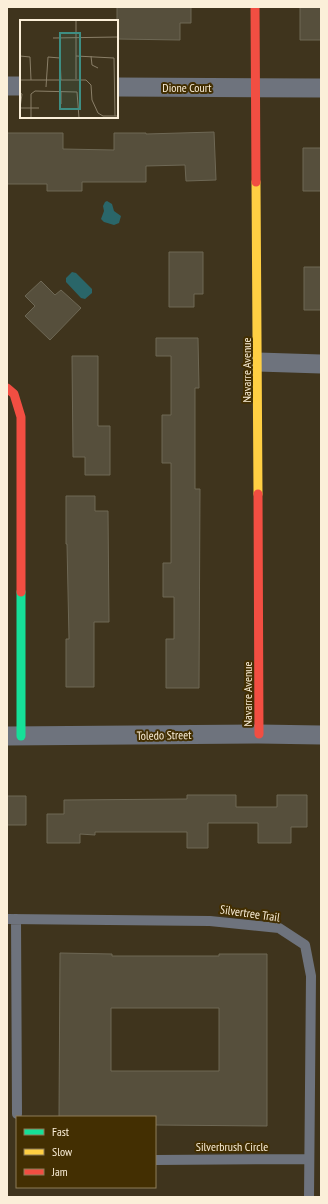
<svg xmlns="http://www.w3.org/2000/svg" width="328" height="1204" viewBox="0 0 328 1204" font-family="'PT Sans Narrow',sans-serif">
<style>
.water{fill:#2a6669}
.building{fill:#564f3c;stroke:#6e6855;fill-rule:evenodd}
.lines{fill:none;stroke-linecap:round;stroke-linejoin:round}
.lane{stroke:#6e737d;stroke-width:10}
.street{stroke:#6e737d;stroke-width:19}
.fast{stroke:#16e098;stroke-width:9}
.slow{stroke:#ffcf43;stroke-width:9}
.jam{stroke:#f24e42;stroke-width:9}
.labels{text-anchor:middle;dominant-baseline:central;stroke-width:4;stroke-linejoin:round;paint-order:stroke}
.street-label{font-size:12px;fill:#fbefd9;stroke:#432f02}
.inset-road{fill:none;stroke:#8a7f68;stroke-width:1}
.view{fill:#3e8e83;fill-opacity:0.15;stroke:#3e8e83;stroke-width:2}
.inset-edge{fill:none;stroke:#fbefd9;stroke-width:2}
</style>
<rect width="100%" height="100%" fill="#3f341d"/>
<path class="water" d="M 107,201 L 112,204 L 114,211 L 121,216 L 119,223 L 114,225 L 104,222 L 101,219 L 104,211 L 103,206 L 105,202 Z
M 72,272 L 76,273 L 92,289 L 92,293 L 85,299 L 81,298 L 66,282 L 66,278 Z"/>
<path class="building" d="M 117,7 L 191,7 L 191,23 L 180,23 L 180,40 L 117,39 Z
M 300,7 L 321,7 L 321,40 L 300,40 Z
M 214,132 L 216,180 L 186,181 L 185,165 L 146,166 L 146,182 L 82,182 L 82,191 L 47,191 L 47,184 L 7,184 L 7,133 L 63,133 L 63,149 L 114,150 L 114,133 L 146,133 L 146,134 Z
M 303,148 L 321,148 L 321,191 L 303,191 Z
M 169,252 L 203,252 L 203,294 L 194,294 L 194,307 L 169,307 Z
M 304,267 L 321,267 L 321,310 L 304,310 Z
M 41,281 L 55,295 L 61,290 L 81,308 L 50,340 L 25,316 L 35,306 L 25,296 Z
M 156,338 L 198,338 L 199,388 L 195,388 L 195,489 L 200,489 L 199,688 L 166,688 L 166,639 L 174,639 L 174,597 L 163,597 L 163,563 L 171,563 L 171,463 L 162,463 L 162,415 L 171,415 L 171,356 L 156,356 Z
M 72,356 L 98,356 L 98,426 L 110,426 L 110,475 L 85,475 L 85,457 L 73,457 Z
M 66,496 L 95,496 L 95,511 L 108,511 L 109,622 L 94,622 L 94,687 L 66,687 L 66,639 L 69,639 L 67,544 L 66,544 Z
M 187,795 L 236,795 L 236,807 L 277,807 L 277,795 L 307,795 L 307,827 L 291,827 L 291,843 L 258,843 L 258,823 L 208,823 L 208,848 L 187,848 L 187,832 L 95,832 L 95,835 L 80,834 L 80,843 L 47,843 L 47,814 L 64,814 L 64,800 L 187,799 Z
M 7,796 L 26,796 L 26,825 L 7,825 Z
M 60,953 L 112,954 L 112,956 L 219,956 L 219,954 L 267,954 L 267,1126 L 155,1125 L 155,1117 L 59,1117 ZM 111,1008 L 219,1008 L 219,1071 L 111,1071 Z"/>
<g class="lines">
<path class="lane" d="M 7,919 L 210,921 L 279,928 L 305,945 L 311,976 L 309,1197
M 16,919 L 17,1114
M 155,1160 L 309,1159"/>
<path class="street" d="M 7,86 L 21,86
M 117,87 L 321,88
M 258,362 L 321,364
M 7,736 L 259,734 L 321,735"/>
<path class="fast" d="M 21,592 L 21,736"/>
<path class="slow" d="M 256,182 L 258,494"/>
<path class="jam" d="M 255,7 L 256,182
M 7,388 L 14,394 L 21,417 L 21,592
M 258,494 L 259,734"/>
</g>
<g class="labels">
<g class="street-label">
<text x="187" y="87">Dione Court</text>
<text transform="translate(246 370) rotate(-90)">Navarre Avenue</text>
<text transform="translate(247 694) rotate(-90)">Navarre Avenue</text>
<text transform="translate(164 735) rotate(-1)">Toledo Street</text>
<text transform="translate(250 913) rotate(8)">Silvertree Trail</text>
<text x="232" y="1146">Silverbrush Circle</text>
</g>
</g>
<g transform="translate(20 20)">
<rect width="98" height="98" fill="#3f341d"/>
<path class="inset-road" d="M 56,0 L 56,59M 33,18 L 98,17M 0,36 L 10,37 L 11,60M 56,36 L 94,38 L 95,96M 71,36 L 72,45 L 78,48M 0,60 L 66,60 L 71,65 L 72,80 L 78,93 L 83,96 L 98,96M 26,67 L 28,37 L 40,38 L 41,60M 41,71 L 41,84M 0,73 L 2,74 L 0,88M 0,88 L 19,88M 11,98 L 11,74 L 15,71 L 57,72 L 59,98"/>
<path class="view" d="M 40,13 L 60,13 L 60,89 L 40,89 Z"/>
<rect width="98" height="98" class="inset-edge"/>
</g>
<rect width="328" height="1204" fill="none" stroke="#fbefd9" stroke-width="16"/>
<rect x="16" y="1116" width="140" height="72" fill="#432f02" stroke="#8d7c58"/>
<rect x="24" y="1129" width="20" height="6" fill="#16e098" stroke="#8d7c58"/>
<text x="52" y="1136" font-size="12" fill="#fbefd9">Fast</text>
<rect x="24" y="1149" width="20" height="6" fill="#ffcf43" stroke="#8d7c58"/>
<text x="52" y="1156" font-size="12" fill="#fbefd9">Slow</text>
<rect x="24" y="1169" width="20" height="6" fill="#f24e42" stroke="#8d7c58"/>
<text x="52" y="1176" font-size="12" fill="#fbefd9">Jam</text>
</svg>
